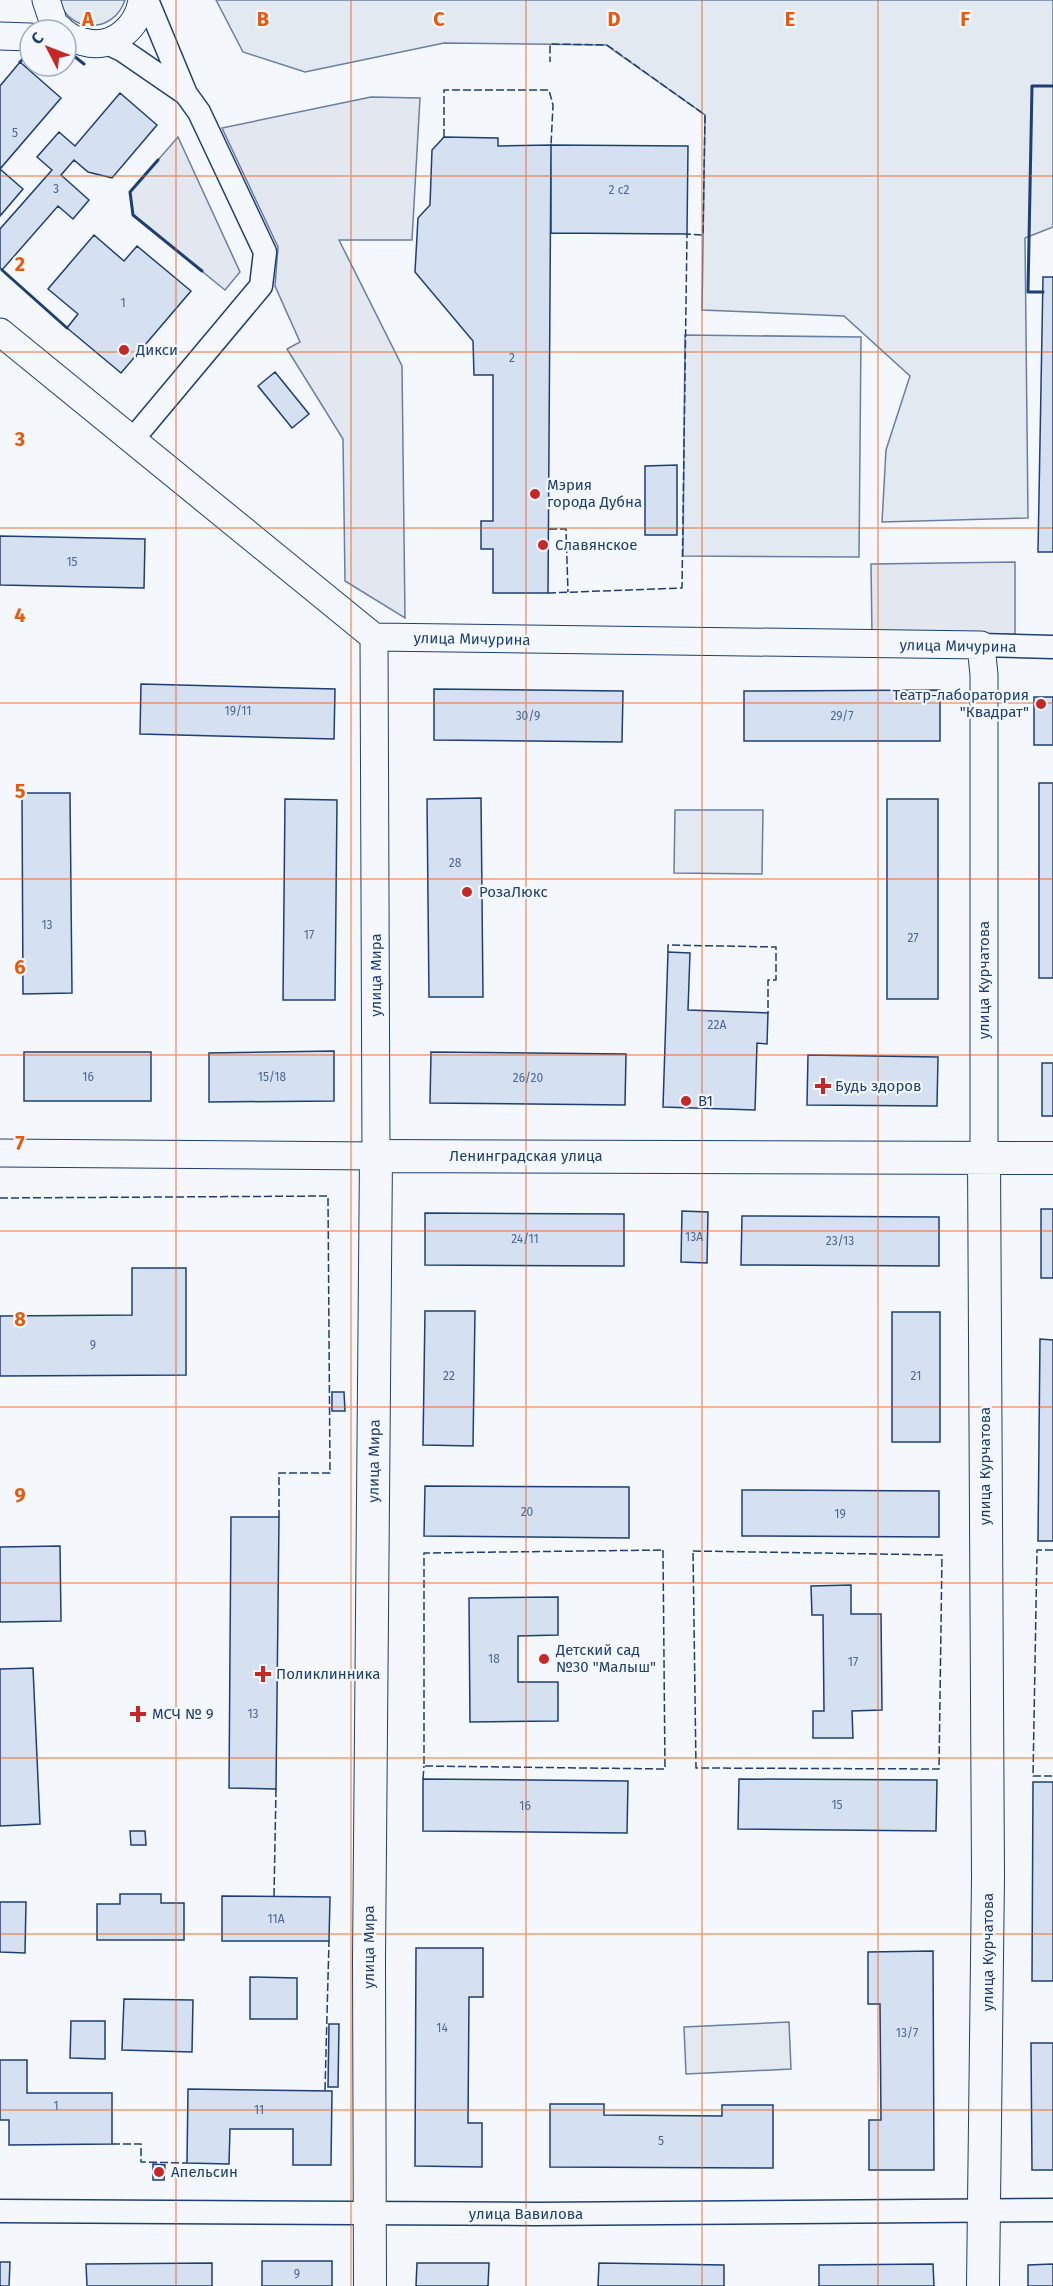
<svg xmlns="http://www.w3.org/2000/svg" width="1053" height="2286" viewBox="0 0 1053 2286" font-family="'Fira Sans',sans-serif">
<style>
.green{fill:#e3e9f0;stroke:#687fa3;stroke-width:1.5}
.parking{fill:#e3e8f0;stroke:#687fa3;stroke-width:1.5}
.building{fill:#d5e0f0;stroke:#1d3f73;stroke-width:1.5}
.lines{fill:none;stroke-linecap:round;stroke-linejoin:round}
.minor-casing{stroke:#1d3f73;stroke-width:25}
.tertiary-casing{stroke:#1d3f73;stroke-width:29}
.secondary-casing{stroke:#1d3f73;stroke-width:34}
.minor{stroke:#f4f7fb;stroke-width:22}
.tertiary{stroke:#f4f7fb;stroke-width:27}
.secondary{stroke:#f4f7fb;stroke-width:32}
.fence{stroke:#1d3f73;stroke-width:1.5;stroke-dasharray:8 3;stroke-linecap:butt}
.wall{stroke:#1d3f73;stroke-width:3}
.grid{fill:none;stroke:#e8590c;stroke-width:1.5;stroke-opacity:0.55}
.poi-dot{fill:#c62828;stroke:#f4f7fb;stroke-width:2}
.labels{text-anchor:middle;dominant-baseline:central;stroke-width:4.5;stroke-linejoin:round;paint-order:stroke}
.number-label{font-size:12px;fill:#4b6792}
.poi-label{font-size:15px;fill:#1d3f73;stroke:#f4f7fb;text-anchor:start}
.street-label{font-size:15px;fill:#1d3f73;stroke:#f4f7fb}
.grid-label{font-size:20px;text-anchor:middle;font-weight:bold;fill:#e8590c;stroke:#f4f7fb;stroke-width:4.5;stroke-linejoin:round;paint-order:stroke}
</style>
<rect width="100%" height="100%" fill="#f4f7fb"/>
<path class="green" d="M 59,0 L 125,0 C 114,34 69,34 59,0 Z
M 216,0 L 1053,0 L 1053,227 L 1025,238 L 1028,518 L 882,522 L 886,450 L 910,376 L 844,316 L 702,310 L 705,115 L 606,45 L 444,43 L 305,72 L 243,52 Z
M 685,335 L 861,337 L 859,557 L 683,556 Z
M 675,810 L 763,810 L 762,874 L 674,873 Z
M 789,2022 L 791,2069 L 686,2074 L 684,2027 Z"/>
<path class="parking" d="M 371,97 L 420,98 L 412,240 L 339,240 L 402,366 L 405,618 L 345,581 L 343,439 L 287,349 L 300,342 L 275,286 L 278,247 L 222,128 Z
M 178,137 L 240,272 L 225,290 L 133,215 L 130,192 Z
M 1015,562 L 1015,634 L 872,635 L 871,564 Z"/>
<path class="building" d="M 20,62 L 61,98 L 0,169 L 0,86 Z
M 120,93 L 157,125 L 112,178 L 88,172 L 74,160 L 61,175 L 89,200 L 73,219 L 58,206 L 2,270 L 0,268 L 0,229 L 52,170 L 37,157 L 59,132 L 75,146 Z
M 444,137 L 498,138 L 498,146 L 551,145 L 548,593 L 493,593 L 493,549 L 481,549 L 481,521 L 493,521 L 493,375 L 474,375 L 473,341 L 415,272 L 418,218 L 430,205 L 432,150 Z
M 551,145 L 688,146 L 687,234 L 551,233 Z
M 0,169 L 23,189 L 0,216 Z
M 94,235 L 124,261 L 137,246 L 191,291 L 121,373 L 67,328 L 78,314 L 48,289 Z
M 1043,277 L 1053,277 L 1053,552 L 1038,552 Z
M 275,372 L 309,414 L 292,428 L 258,386 Z
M 677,465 L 677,535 L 645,535 L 645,466 Z
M 0,536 L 145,539 L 144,588 L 0,585 Z
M 141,684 L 335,689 L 334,739 L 140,734 Z
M 434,689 L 623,691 L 622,742 L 434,740 Z
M 940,690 L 940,741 L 744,741 L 744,691 Z
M 1034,697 L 1053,697 L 1053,745 L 1034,745 Z
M 1039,783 L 1053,783 L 1053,978 L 1039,978 Z
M 22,793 L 70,793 L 72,993 L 23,994 Z
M 481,798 L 483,997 L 429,997 L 427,799 Z
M 285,799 L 337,800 L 335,1000 L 283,1000 Z
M 887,799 L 938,799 L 938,999 L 887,999 Z
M 668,952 L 690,953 L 688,1010 L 768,1013 L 767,1044 L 757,1043 L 755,1110 L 663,1107 Z
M 334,1051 L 334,1101 L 209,1102 L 209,1053 Z
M 24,1052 L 151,1052 L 151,1101 L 24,1101 Z
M 431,1052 L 626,1054 L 625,1105 L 430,1103 Z
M 808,1055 L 938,1057 L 937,1106 L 807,1105 Z
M 1042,1063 L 1053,1063 L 1053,1116 L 1042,1116 Z
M 1041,1209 L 1053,1209 L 1053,1278 L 1041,1278 Z
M 682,1211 L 708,1212 L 707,1263 L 681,1262 Z
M 425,1213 L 624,1214 L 624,1266 L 425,1265 Z
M 742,1216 L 939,1217 L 939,1266 L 741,1265 Z
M 132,1268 L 186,1268 L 186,1375 L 0,1376 L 0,1316 L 132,1315 Z
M 425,1311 L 475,1311 L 473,1446 L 423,1445 Z
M 892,1312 L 940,1312 L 940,1442 L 892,1442 Z
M 1040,1339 L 1053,1340 L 1053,1541 L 1038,1541 Z
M 332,1392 L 344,1392 L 345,1411 L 332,1411 Z
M 425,1486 L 629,1487 L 629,1538 L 424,1536 Z
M 742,1490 L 939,1491 L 939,1537 L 742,1536 Z
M 231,1517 L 279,1517 L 276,1789 L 229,1788 Z
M 60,1546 L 61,1621 L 0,1622 L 0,1547 Z
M 851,1585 L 851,1614 L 881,1614 L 882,1710 L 852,1711 L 853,1738 L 813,1738 L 813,1711 L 824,1711 L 823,1615 L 812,1615 L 811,1586 Z
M 558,1597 L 558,1635 L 518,1636 L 518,1682 L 558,1682 L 558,1721 L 470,1722 L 469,1598 Z
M 33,1668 L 40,1824 L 0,1826 L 0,1669 Z
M 423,1779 L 628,1781 L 627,1833 L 423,1831 Z
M 739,1779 L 937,1780 L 936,1831 L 738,1829 Z
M 1033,1782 L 1053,1782 L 1053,1981 L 1032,1981 Z
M 130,1831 L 145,1831 L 146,1845 L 131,1845 Z
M 120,1894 L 161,1894 L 161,1903 L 184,1903 L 184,1940 L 97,1940 L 97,1904 L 120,1904 Z
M 222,1896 L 330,1897 L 329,1941 L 222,1941 Z
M 0,1902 L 26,1902 L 25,1953 L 0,1952 Z
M 416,1948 L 483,1948 L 483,1997 L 469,1997 L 468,2123 L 482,2123 L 482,2167 L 415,2166 Z
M 933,1951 L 934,2170 L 869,2170 L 869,2120 L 881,2120 L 880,2004 L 868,2004 L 868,1952 Z
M 250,1977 L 297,1978 L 297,2019 L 250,2019 Z
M 124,1999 L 193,2000 L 192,2052 L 122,2050 Z
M 71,2021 L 105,2021 L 105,2059 L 70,2058 Z
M 329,2024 L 339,2024 L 338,2087 L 328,2087 Z
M 1031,2043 L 1053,2043 L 1053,2170 L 1032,2170 Z
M 0,2060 L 27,2060 L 27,2093 L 112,2093 L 112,2144 L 9,2145 L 9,2120 L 0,2120 Z
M 188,2089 L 332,2091 L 331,2165 L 293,2165 L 293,2129 L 230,2129 L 229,2164 L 187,2163 Z
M 550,2104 L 604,2104 L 604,2115 L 722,2116 L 722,2105 L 773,2105 L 773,2168 L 550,2167 Z
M 153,2164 L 165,2165 L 164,2180 L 153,2180 Z
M 262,2261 L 332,2261 L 332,2286 L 262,2286 Z
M 0,2262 L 10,2262 L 9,2286 L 0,2286 Z
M 212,2263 L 212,2286 L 87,2286 L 86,2264 Z
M 417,2263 L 489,2263 L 488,2286 L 416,2286 Z
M 599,2263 L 724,2265 L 724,2286 L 598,2286 Z
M 933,2264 L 934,2286 L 819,2286 L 819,2265 Z
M 1053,2264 L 1053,2286 L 1028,2286 L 1028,2265 Z"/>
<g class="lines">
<g class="minor-casing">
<path id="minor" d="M 107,43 L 122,50 L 186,94
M 133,439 L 261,286 L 265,252 L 199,112 L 186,94 L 147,0
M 981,645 L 1053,647
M 0,2211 L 535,2214 L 1053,2210"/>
</g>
<g class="tertiary-casing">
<path id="tertiary" d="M 46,0 L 54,24 L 61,30
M 66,34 C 71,39 77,40 84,42 C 112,50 138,28 142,0
M 0,36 L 30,37
M 0,332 L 374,637 L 981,645 L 984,675 L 984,1158
M 0,1153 L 376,1156 L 374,637"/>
</g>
<g class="secondary-casing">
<path id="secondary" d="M 370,2286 L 369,1960 L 376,1156 L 1053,1158
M 983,2286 L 988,1877 L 984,1158"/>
</g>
<use href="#minor" class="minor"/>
<use href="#tertiary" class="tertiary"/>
<use href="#secondary" class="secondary"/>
<path class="fence" d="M 444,137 L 444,90 L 549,90 L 553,105 L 551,145
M 549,529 L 566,529 L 568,592
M 548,593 L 682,588 L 687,234 L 703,235 L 705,115 L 607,45 L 550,44 L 550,62
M 668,952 L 668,945 L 776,947 L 776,980 L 768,980 L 768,1013
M 0,1198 L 328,1196 L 330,1473 L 279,1473 L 279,1517
M 663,1550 L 665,1769 L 424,1766 L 424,1553 Z
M 1053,1550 L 1037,1550 L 1033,1776 L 1053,1776
M 693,1551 L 942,1555 L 939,1769 L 696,1768 Z
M 423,1779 L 424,1766
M 274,1896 L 276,1789
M 325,2090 L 329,1941
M 112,2144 L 141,2144 L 141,2162 L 187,2163"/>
<path class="wall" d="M 66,56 L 74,56 L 84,64
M 20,62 L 28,54 L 30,54
M 158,160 L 130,192 L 133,215 L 202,271
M 2,270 L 67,328
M 1043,292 L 1028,292 L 1032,86 L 1053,86"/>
</g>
<path class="grid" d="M 176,0 L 176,2286M 351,0 L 351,2286M 526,0 L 526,2286M 702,0 L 702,2286M 878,0 L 878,2286M 0,176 L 1053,176M 0,352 L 1053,352M 0,528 L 1053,528M 0,703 L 1053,703M 0,879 L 1053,879M 0,1055 L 1053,1055M 0,1231 L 1053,1231M 0,1407 L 1053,1407M 0,1583 L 1053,1583M 0,1758 L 1053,1758M 0,1934 L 1053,1934M 0,2110 L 1053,2110"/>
<g class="poi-dot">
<circle cx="124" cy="350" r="6"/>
<circle cx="535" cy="494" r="6"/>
<circle cx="543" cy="545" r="6"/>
<circle cx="1041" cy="704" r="6"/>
<circle cx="467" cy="892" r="6"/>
<path d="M820 1077h6v6h6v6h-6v6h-6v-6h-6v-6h6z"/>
<circle cx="686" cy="1101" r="6"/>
<circle cx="544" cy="1659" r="6"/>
<path d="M260 1665h6v6h6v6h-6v6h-6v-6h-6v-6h6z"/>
<path d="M135 1705h6v6h6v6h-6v6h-6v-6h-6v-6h6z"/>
<circle cx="159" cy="2172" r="6"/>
</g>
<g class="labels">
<g class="number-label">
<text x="15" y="133">5</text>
<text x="56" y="189">3</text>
<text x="619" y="190">2 с2</text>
<text x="123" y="303">1</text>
<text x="512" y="358">2</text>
<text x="72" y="562">15</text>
<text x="238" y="711">19/11</text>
<text x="528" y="716">30/9</text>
<text x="842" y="716">29/7</text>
<text x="455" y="863">28</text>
<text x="47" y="925">13</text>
<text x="309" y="935">17</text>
<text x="913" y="938">27</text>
<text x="717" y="1025">22А</text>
<text x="88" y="1077">16</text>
<text x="272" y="1077">15/18</text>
<text x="528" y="1078">26/20</text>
<text x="694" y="1237">13А</text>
<text x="525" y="1239">24/11</text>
<text x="840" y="1241">23/13</text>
<text x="93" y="1345">9</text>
<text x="449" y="1376">22</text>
<text x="916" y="1376">21</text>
<text x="527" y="1512">20</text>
<text x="840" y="1514">19</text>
<text x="494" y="1659">18</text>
<text x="853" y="1662">17</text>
<text x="253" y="1714">13</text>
<text x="837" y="1805">15</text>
<text x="525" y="1806">16</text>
<text x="276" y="1919">11А</text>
<text x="442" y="2028">14</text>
<text x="907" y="2033">13/7</text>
<text x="56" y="2106">1</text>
<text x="259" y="2110">11</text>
<text x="661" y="2141">5</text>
<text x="297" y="2274">9</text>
</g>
<g class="poi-label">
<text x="136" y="350">Дикси</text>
<text x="547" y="485">Мэрия<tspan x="547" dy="17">города Дубна</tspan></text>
<text x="555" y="545">Славянское</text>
<text x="1029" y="695" text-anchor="end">Театр-лаборатория<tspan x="1029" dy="17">"Квадрат"</tspan></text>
<text x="479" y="892">РозаЛюкс</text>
<text x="835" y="1086">Будь здоров</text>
<text x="698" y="1101">В1</text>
<text x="556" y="1650">Детский сад<tspan x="556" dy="17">№30 "Малыш"</tspan></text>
<text x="276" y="1674">Поликлинника</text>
<text x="152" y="1714">МСЧ № 9</text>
<text x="171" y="2172">Апельсин</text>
</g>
<g class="street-label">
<text transform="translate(472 639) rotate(1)">улица Мичурина</text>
<text transform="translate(958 646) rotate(1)">улица Мичурина</text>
<text transform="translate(376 975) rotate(-90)">улица Мира</text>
<text transform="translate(984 980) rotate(-90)">улица Курчатова</text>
<text x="526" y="1156">Ленинградская улица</text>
<text transform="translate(374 1461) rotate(-89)">улица Мира</text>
<text transform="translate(985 1466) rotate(-90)">улица Курчатова</text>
<text transform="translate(369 1947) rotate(-90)">улица Мира</text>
<text transform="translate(988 1952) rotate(-90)">улица Курчатова</text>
<text x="526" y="2214">улица Вавилова</text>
</g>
</g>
<g class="grid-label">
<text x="88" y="26">A</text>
<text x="263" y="26">B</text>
<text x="439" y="26">C</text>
<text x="614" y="26">D</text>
<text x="790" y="26">E</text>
<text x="965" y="26">F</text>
<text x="20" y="271">2</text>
<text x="20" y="446">3</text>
<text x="20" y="622">4</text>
<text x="20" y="798">5</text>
<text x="20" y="974">6</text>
<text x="20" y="1150">7</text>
<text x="20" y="1326">8</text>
<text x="20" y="1502">9</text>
</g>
<g transform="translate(48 48) rotate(312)"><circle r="28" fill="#f4f7fb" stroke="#9eadc5" stroke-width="1.5"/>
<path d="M0-4.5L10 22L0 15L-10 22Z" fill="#c62828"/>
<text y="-9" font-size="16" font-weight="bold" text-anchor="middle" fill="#1d3f73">С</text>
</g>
</svg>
